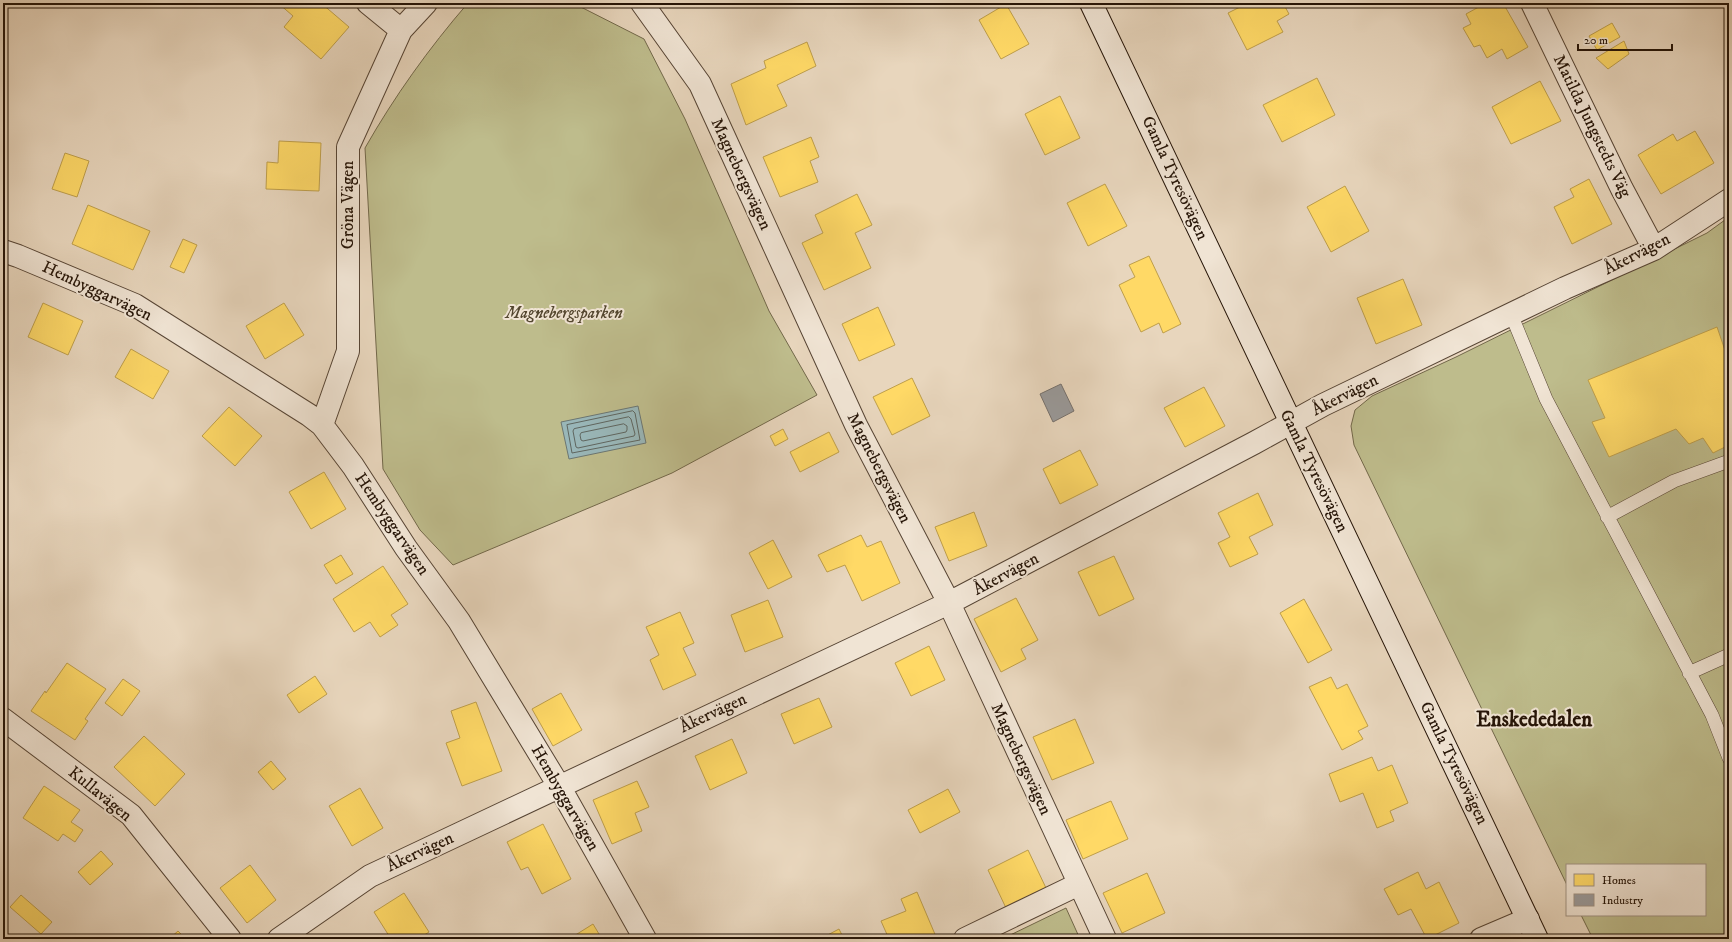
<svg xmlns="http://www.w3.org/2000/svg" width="1732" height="942" viewBox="0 0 1732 942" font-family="'IM FELL DW Pica',serif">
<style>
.green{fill:#bebc8c;stroke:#72684a}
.water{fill:#99b7b9;stroke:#6b7672}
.homes{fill:#ffd966;stroke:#be9e4a}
.industry{fill:#999;stroke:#76716d}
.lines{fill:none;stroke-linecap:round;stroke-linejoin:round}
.shore{stroke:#5f6660;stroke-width:1}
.lane-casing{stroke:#564434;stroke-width:14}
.street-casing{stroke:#564434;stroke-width:24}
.secondary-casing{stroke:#251407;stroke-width:24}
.lane{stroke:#f0e4d4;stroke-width:13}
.street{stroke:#f0e4d4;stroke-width:22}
.secondary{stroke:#f0e4d4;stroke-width:22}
.labels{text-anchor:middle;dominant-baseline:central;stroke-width:4;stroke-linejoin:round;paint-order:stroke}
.street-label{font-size:17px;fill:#251407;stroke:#f0e4d4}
.park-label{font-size:17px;font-style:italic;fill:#53462f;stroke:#f0e4d4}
.district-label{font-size:21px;font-weight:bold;fill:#251407;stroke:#f0e4d4}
</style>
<rect width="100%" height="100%" fill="#e8d6bd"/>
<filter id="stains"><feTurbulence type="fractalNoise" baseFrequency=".005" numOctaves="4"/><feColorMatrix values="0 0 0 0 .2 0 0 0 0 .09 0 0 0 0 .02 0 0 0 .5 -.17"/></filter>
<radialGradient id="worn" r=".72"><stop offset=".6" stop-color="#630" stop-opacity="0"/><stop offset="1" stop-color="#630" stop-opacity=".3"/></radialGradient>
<path class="green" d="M 468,3 L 573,3 L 644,39 L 685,119 L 769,311 L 817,395 L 672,473 L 453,565 L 420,530 L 383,469 L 365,148 C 394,97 429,48 468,3 Z
M 1729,217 L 1729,939 L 1593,939 L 1581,915 L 1705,915 L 1705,865 L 1567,865 L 1567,885 L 1354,445 L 1351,426 L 1355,410 L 1372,396 L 1456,357 L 1707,233 Z
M 1066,908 L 1080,939 L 1002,939 Z"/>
<path class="water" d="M 638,406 L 646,443 L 569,459 L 561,422 Z"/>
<path class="homes" d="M 278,3 L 321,3 L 349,27 L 321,59 L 284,27 L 293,16 Z
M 1248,3 L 1283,3 L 1289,14 L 1277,21 L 1283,32 L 1247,50 L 1228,13 Z
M 1486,3 L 1503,3 L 1528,47 L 1507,59 L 1502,49 L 1487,58 L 1480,45 L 1474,47 L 1463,28 L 1471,24 L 1466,14 Z
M 1006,4 L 1029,44 L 1001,59 L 979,20 Z
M 1612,23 L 1620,37 L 1597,50 L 1589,36 Z
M 1624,41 L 1629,54 L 1608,69 L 1596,58 Z
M 807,42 L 816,66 L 777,85 L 787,106 L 746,125 L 731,84 L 766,68 L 764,61 Z
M 1317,78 L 1335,115 L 1282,142 L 1263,105 Z
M 1540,81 L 1561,121 L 1511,144 L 1492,107 Z
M 1060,96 L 1080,138 L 1045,155 L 1025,114 Z
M 1695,131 L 1714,163 L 1661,194 L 1638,155 L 1673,134 L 1677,141 Z
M 811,137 L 819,157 L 810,161 L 818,182 L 780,197 L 763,157 Z
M 279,141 L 321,143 L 319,191 L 266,189 L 267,162 L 278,163 Z
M 65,153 L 89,161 L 77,197 L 52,189 Z
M 1589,179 L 1612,224 L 1572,244 L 1554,207 L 1574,197 L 1570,189 Z
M 1105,184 L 1127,226 L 1088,246 L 1067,203 Z
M 1345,186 L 1369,231 L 1331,252 L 1307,207 Z
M 857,194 L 872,225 L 855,233 L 871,268 L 824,290 L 802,243 L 823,233 L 815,215 Z
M 88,205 L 150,231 L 133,270 L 72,244 Z
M 183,239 L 197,245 L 184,273 L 170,267 Z
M 1149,256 L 1181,324 L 1163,333 L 1159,323 L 1141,332 L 1119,285 L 1135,277 L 1129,265 Z
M 1403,279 L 1422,325 L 1376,344 L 1357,298 Z
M 43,303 L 83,321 L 68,355 L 28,337 Z
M 284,303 L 304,335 L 265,359 L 246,326 Z
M 878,307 L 895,345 L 859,361 L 842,324 Z
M 1717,327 L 1729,362 L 1729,445 L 1713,453 L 1703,438 L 1689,444 L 1676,429 L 1609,457 L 1592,422 L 1605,418 L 1588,380 Z
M 131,349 L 169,371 L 153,399 L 115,377 Z
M 912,378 L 930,416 L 892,435 L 873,397 Z
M 1204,387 L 1225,426 L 1185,447 L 1164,408 Z
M 229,407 L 262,436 L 235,466 L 202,436 Z
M 783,429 L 788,439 L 775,446 L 770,436 Z
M 829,432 L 839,452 L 800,472 L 790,452 Z
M 1080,450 L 1098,485 L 1060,504 L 1043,469 Z
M 324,472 L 346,509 L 311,529 L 289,492 Z
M 1258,493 L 1273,525 L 1249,537 L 1258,554 L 1230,567 L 1218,543 L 1230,537 L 1218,513 Z
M 974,512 L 987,546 L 949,561 L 935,527 Z
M 861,535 L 867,547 L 881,541 L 900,583 L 862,601 L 845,565 L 827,572 L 818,555 Z
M 773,540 L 792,577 L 768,589 L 749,553 Z
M 341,555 L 353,574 L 336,584 L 324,565 Z
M 1114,556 L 1134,599 L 1099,616 L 1078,572 Z
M 383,566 L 408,604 L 391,615 L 398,625 L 380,637 L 370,622 L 354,632 L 333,599 Z
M 1016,598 L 1038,640 L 1021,649 L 1026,659 L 1001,672 L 974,619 Z
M 1304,599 L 1332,650 L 1308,663 L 1280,613 Z
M 768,600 L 783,637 L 745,652 L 731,615 Z
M 680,612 L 694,643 L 683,648 L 696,675 L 663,690 L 650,660 L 659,655 L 646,627 Z
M 929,646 L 945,680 L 911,696 L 895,663 Z
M 67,663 L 106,689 L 85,719 L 88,721 L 75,740 L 31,711 L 45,691 L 46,693 Z
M 315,676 L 327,694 L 299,713 L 287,695 Z
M 1331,677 L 1337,689 L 1347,684 L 1368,726 L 1358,731 L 1363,739 L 1342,750 L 1309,687 Z
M 123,679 L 140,691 L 122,716 L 105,703 Z
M 561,693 L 582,730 L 553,746 L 532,709 Z
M 819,698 L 832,727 L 794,744 L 781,714 Z
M 476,702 L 502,771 L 462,786 L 446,743 L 460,738 L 451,711 Z
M 1075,719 L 1094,763 L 1052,780 L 1033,737 Z
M 144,736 L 185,774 L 155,806 L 114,767 Z
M 732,739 L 747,773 L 710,790 L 695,756 Z
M 1372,757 L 1378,771 L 1392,765 L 1408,803 L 1390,811 L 1394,821 L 1377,828 L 1363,793 L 1340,802 L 1329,774 Z
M 271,761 L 286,779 L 273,790 L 258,772 Z
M 637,781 L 649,807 L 635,813 L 642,831 L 612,844 L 593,800 Z
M 44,786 L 80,810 L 71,822 L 83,830 L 75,842 L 63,834 L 58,841 L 23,818 Z
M 360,788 L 383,828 L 352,846 L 329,806 Z
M 948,789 L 960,812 L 920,833 L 908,810 Z
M 1111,801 L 1128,839 L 1083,859 L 1066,820 Z
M 543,824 L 571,879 L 542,894 L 528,867 L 521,870 L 507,842 Z
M 1028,850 L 1046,888 L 1006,908 L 988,870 Z
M 101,851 L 113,864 L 90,885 L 78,872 Z
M 250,865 L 276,900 L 247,923 L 220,888 Z
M 1418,872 L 1426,889 L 1439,882 L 1459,923 L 1427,939 L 1411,909 L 1398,915 L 1384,889 Z
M 1147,873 L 1165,913 L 1122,933 L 1103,893 Z
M 917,892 L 937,939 L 889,939 L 881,921 L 906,911 L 901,899 Z
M 404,893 L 429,932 L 418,939 L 391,939 L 374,912 Z
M 21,895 L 52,922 L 41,934 L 10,907 Z
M 593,924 L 602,939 L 569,939 Z
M 839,929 L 844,939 L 820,939 Z
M 178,931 L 186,939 L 169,939 Z"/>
<path class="industry" d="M 1061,384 L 1074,411 L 1053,422 L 1040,394 Z"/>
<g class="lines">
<path class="shore" d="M 633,411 L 635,413 L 640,440 L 572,453 L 567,425 Z
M 629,417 L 631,419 L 635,434 L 634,436 L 578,448 L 576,447 L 573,431 L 574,429 Z
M 624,424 L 627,426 L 627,430 L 626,432 L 583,441 L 581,440 L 580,435 L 581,433 Z"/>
<g class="lane-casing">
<path id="lane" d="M 1511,314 L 1546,399 L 1712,715 L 1729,758
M 1607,517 L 1674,481 L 1729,461
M 1689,673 L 1729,655"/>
</g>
<g class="street-casing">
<path id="street" d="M 368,3 L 401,30
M 642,3 L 700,84 L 856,425 L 949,603 L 1105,939
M 1532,3 L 1622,189 L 1654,249
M 3,251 L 18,256 L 135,305 L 309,415 L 322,425 L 353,466 L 406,548 L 459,621 L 559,786 L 645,939
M 322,425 L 348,351 L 348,147 L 401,30 L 426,3
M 3,719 L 131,815 L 230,939
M 279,939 L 370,876 L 949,603 L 1254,443 L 1323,405 L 1565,288 L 1654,249 L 1729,200
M 965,939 L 1079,884
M 1481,939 L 1528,919"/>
</g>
<g class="secondary-casing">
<path id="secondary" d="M 1091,3 L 1537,939"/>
</g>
<use href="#lane" class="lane"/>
<use href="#street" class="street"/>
<use href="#secondary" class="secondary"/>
</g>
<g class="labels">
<g class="street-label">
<text transform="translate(1592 126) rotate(64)">Matilda Jungstedts Väg</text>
<text transform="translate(741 174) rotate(65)">Magnebergsvägen</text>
<text transform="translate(1175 178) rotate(65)">Gamla Tyresövägen</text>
<text transform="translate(348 205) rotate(-90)">Gröna Vägen</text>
<text transform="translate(1637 254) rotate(-27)">Åkervägen</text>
<text transform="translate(97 291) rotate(25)">Hembyggarvägen</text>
<text transform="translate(1345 395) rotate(-27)">Åkervägen</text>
<text transform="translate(879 468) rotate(63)">Magnebergsvägen</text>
<text transform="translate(1314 471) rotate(64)">Gamla Tyresövägen</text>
<text transform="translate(392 524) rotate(56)">Hembyggarvägen</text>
<text transform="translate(1006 574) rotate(-28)">Åkervägen</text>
<text transform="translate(713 713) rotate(-25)">Åkervägen</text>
<text transform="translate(1021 759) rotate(65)">Magnebergsvägen</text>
<text transform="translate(1454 763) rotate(64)">Gamla Tyresövägen</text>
<text transform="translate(100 794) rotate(39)">Kullavägen</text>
<text transform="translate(565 798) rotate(60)">Hembyggarvägen</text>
<text transform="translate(420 852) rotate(-25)">Åkervägen</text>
</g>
<g class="park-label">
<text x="564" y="313">Magnebergsparken</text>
</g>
<g class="district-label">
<text x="1534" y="720">Enskededalen</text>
</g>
</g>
<rect width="1732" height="942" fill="none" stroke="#e8d6bd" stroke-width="16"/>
<rect x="4" y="4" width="1724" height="934" fill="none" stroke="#251407" stroke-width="2"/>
<rect x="8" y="8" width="1716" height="926" fill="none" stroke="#251407"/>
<rect x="1566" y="864" width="140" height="52" fill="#f0e4d4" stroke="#9f9182"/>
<rect x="1574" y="874" width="20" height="12" fill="#ffd966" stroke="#9f9182"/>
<text x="1602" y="884" font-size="12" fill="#251407">Homes</text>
<rect x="1574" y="894" width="20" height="12" fill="#999999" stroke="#9f9182"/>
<text x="1602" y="904" font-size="12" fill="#251407">Industry</text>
<path d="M1578 44v6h94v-6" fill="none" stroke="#251407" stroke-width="2"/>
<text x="1584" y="44" font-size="12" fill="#251407" stroke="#f0e4d4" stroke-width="3" paint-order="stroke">20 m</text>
<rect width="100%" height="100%" filter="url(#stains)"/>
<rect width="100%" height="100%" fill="url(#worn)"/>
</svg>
